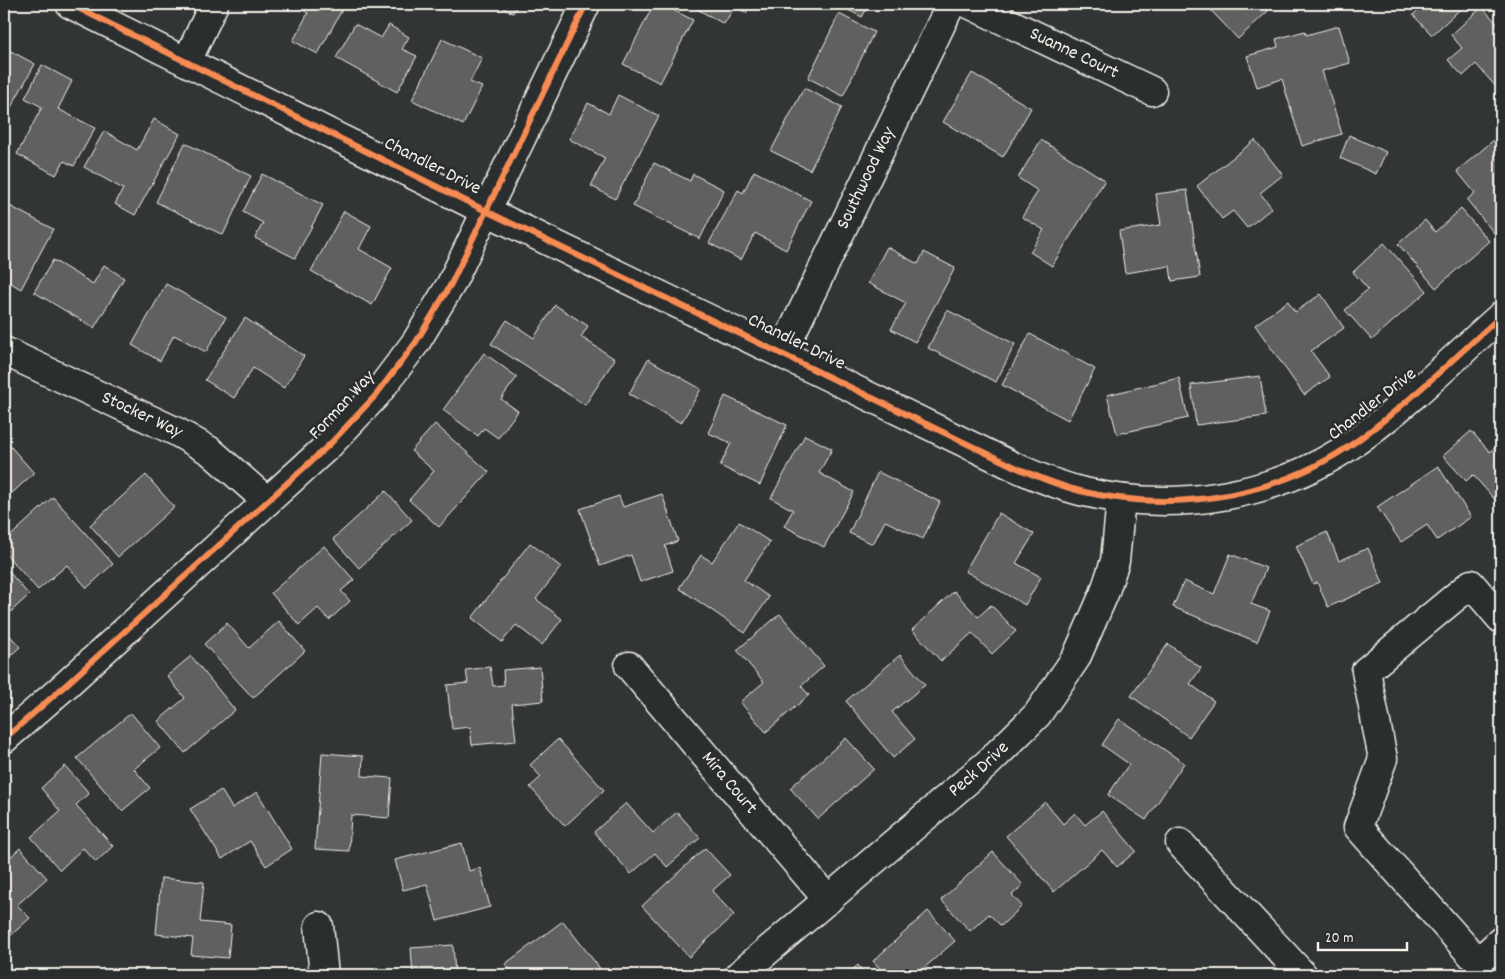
<svg xmlns="http://www.w3.org/2000/svg" width="1505" height="979" viewBox="0 0 1505 979" font-family="Dekko,sans-serif">
<style>
.building{fill:#5f605f;stroke:#f4f1e8}
.lines{fill:none;stroke-linecap:round;stroke-linejoin:round}
.minor-casing{stroke:#f4f1e8;stroke-width:31}
.minor{stroke:#2a2d2e;stroke-width:28}
.cycleway-casing{stroke:#2a2d2e;stroke-width:9}
.cycleway{stroke:#f68b52;stroke-width:6}
.labels{text-anchor:middle;dominant-baseline:central;stroke-width:5;stroke-linejoin:round;paint-order:stroke}
.street-label{font-size:19px;fill:#f4f1e8;stroke:#2a2d2e}
</style>
<rect width="100%" height="100%" fill="#323535"/>
<filter id="ink" filterUnits="userSpaceOnUse"><feTurbulence type="fractalNoise" baseFrequency=".02" numOctaves="2"/><feDisplacementMap in="SourceGraphic" scale="10" xChannelSelector="R" yChannelSelector="G"/><feConvolveMatrix kernelMatrix="1 2 1 2 8 2 1 2 1" color-interpolation-filters="sRGB"/></filter>
<g filter="url(#ink)">
<path class="building" d="M 291,4 L 345,4 L 318,54 L 293,41 L 308,13 Z
M 495,4 L 518,4 L 513,13 Z
M 654,4 L 661,4 L 693,20 L 660,83 L 623,64 Z
M 688,4 L 751,4 L 746,13 L 735,6 L 724,24 Z
M 836,4 L 869,4 L 862,17 Z
M 1205,4 L 1262,4 L 1268,11 L 1238,39 Z
M 1425,4 L 1424,4 L 1466,4 L 1432,35 L 1413,15 Z
M 1482,7 L 1501,28 L 1501,84 L 1497,88 L 1476,64 L 1463,76 L 1448,60 L 1462,48 L 1451,35 Z
M 839,14 L 874,32 L 843,96 L 808,78 Z
M 355,24 L 381,38 L 389,25 L 409,37 L 402,49 L 417,56 L 397,92 L 336,58 Z
M 1339,26 L 1350,63 L 1322,71 L 1342,134 L 1302,146 L 1282,79 L 1257,87 L 1247,56 L 1278,47 L 1276,39 L 1305,31 L 1306,35 Z
M 442,39 L 482,58 L 470,82 L 482,87 L 463,125 L 412,100 Z
M 5,48 L 35,64 L 4,120 L 4,51 Z
M 42,65 L 72,81 L 58,109 L 95,128 L 74,166 L 64,161 L 56,175 L 17,154 L 42,107 L 25,98 Z
M 972,73 L 1031,108 L 1003,157 L 943,122 Z
M 804,88 L 842,107 L 810,170 L 771,151 Z
M 618,95 L 659,116 L 615,199 L 591,186 L 605,158 L 569,139 L 588,103 L 609,114 Z
M 154,119 L 180,134 L 135,215 L 115,204 L 123,189 L 84,167 L 104,131 L 137,150 Z
M 1501,134 L 1501,227 L 1494,233 L 1467,200 L 1475,193 L 1457,171 Z
M 1349,135 L 1386,152 L 1376,174 L 1340,158 Z
M 1041,140 L 1105,180 L 1052,266 L 1030,252 L 1044,230 L 1022,217 L 1038,191 L 1018,178 Z
M 1255,140 L 1283,175 L 1260,193 L 1272,208 L 1247,228 L 1233,211 L 1222,219 L 1197,186 Z
M 185,143 L 251,176 L 223,235 L 156,202 Z
M 654,163 L 690,181 L 693,174 L 724,190 L 700,239 L 633,206 Z
M 754,171 L 811,201 L 786,250 L 755,233 L 741,260 L 709,243 L 738,190 L 743,193 Z
M 262,174 L 323,205 L 295,258 L 255,238 L 263,223 L 243,212 Z
M 1187,190 L 1200,277 L 1172,281 L 1170,266 L 1125,273 L 1119,231 L 1161,225 L 1156,194 Z
M 4,203 L 53,229 L 21,289 L 4,279 L 4,259 L 8,252 L 4,250 Z
M 1461,209 L 1489,241 L 1436,288 L 1398,244 L 1425,220 L 1435,232 Z
M 344,211 L 371,226 L 359,249 L 392,268 L 372,305 L 311,271 Z
M 1384,243 L 1427,291 L 1372,340 L 1345,310 L 1368,289 L 1353,272 Z
M 887,247 L 918,264 L 924,252 L 955,268 L 915,342 L 891,329 L 906,303 L 868,283 Z
M 53,260 L 93,284 L 104,265 L 124,278 L 94,328 L 34,292 Z
M 166,284 L 226,317 L 206,352 L 174,335 L 160,361 L 132,345 Z
M 1321,294 L 1344,328 L 1311,351 L 1330,377 L 1304,395 L 1255,325 L 1288,301 L 1295,312 Z
M 555,305 L 588,326 L 581,337 L 615,359 L 585,405 L 491,344 L 507,320 L 534,338 Z
M 947,310 L 1015,344 L 996,382 L 928,348 Z
M 245,318 L 304,356 L 284,388 L 253,368 L 234,398 L 205,380 Z
M 1030,334 L 1095,369 L 1068,420 L 1002,385 Z
M 484,353 L 517,377 L 501,399 L 518,411 L 498,438 L 484,428 L 478,436 L 443,410 Z
M 648,359 L 701,389 L 681,423 L 629,394 Z
M 1260,376 L 1266,416 L 1196,425 L 1191,385 Z
M 1179,378 L 1188,418 L 1117,434 L 1107,395 Z
M 725,396 L 787,425 L 760,485 L 720,466 L 731,443 L 708,433 Z
M 435,424 L 489,472 L 439,527 L 409,500 L 434,471 L 411,451 Z
M 1471,431 L 1490,452 L 1501,442 L 1501,498 L 1497,502 L 1473,475 L 1466,481 L 1443,456 Z
M 805,435 L 832,449 L 819,473 L 854,492 L 824,547 L 784,526 L 793,510 L 771,498 Z
M 4,439 L 34,473 L 11,494 L 4,486 Z
M 1438,466 L 1471,517 L 1437,540 L 1427,525 L 1401,542 L 1377,507 Z
M 878,472 L 940,502 L 923,539 L 885,521 L 873,544 L 849,533 Z
M 146,475 L 174,507 L 118,557 L 90,525 Z
M 386,491 L 412,520 L 359,568 L 333,539 Z
M 662,494 L 678,541 L 665,546 L 673,571 L 640,582 L 631,555 L 600,566 L 580,509 L 619,496 L 623,507 Z
M 53,497 L 113,564 L 87,588 L 67,565 L 38,590 L 4,552 L 4,542 Z
M 999,513 L 1034,534 L 1016,563 L 1041,577 L 1025,605 L 965,571 Z
M 739,522 L 770,542 L 744,580 L 769,597 L 745,633 L 679,588 L 701,555 L 712,562 Z
M 1327,532 L 1339,561 L 1368,548 L 1383,583 L 1328,607 L 1317,582 L 1313,584 L 1296,546 Z
M 530,543 L 561,567 L 536,599 L 562,619 L 542,645 L 516,625 L 502,642 L 472,618 Z
M 324,546 L 354,580 L 341,591 L 350,601 L 329,620 L 318,608 L 299,625 L 271,593 Z
M 1230,554 L 1266,568 L 1251,604 L 1270,611 L 1257,642 L 1173,607 L 1184,581 L 1214,594 Z
M 4,566 L 29,595 L 4,618 Z
M 954,591 L 978,617 L 991,605 L 1016,631 L 992,654 L 972,633 L 941,661 L 912,630 Z
M 780,614 L 824,666 L 801,686 L 809,695 L 766,732 L 740,702 L 764,682 L 737,650 Z
M 279,621 L 305,651 L 253,698 L 204,644 L 227,623 L 249,648 Z
M 4,629 L 20,647 L 4,661 Z
M 1168,644 L 1201,668 L 1190,684 L 1214,701 L 1189,737 L 1131,696 Z
M 900,655 L 925,685 L 892,712 L 915,739 L 893,758 L 846,701 Z
M 191,656 L 235,710 L 185,753 L 158,721 L 185,698 L 167,676 Z
M 490,667 L 493,686 L 504,685 L 503,670 L 540,667 L 543,701 L 512,704 L 516,741 L 472,745 L 470,727 L 452,729 L 447,685 L 468,683 L 466,670 Z
M 131,713 L 160,748 L 134,769 L 150,788 L 122,811 L 77,758 Z
M 1119,719 L 1184,763 L 1146,820 L 1108,795 L 1129,764 L 1102,745 Z
M 846,738 L 874,769 L 818,819 L 790,788 Z
M 558,739 L 604,790 L 565,826 L 530,787 L 541,777 L 530,765 Z
M 322,753 L 363,756 L 362,776 L 392,778 L 389,818 L 351,815 L 349,851 L 315,849 Z
M 65,766 L 89,793 L 76,805 L 113,846 L 96,862 L 83,848 L 60,870 L 31,837 L 60,811 L 41,788 Z
M 221,790 L 232,808 L 257,792 L 292,849 L 266,866 L 250,841 L 222,859 L 190,809 Z
M 1045,802 L 1063,824 L 1075,813 L 1085,825 L 1102,811 L 1136,851 L 1117,867 L 1102,850 L 1054,892 L 1006,836 Z
M 626,803 L 653,833 L 677,812 L 700,838 L 667,867 L 655,853 L 631,874 L 594,832 Z
M 462,843 L 469,871 L 480,868 L 490,907 L 437,921 L 427,884 L 403,890 L 395,860 Z
M 20,848 L 47,878 L 17,905 L 30,918 L 8,938 L 4,933 L 4,863 Z
M 705,848 L 730,875 L 712,891 L 734,915 L 689,957 L 642,906 Z
M 993,852 L 1023,885 L 1012,895 L 1022,906 L 1001,926 L 989,914 L 970,931 L 941,900 Z
M 161,878 L 204,882 L 200,922 L 231,925 L 228,958 L 191,955 L 193,938 L 156,934 Z
M 928,911 L 955,941 L 916,975 L 886,975 L 873,961 Z
M 563,921 L 605,975 L 514,975 L 505,964 Z
M 453,945 L 455,975 L 413,975 L 411,948 Z
M 858,965 L 866,975 L 846,975 Z
M 237,970 L 238,975 L 203,975 Z"/>
<g class="lines">
<g class="minor-casing">
<g id="minor">
<path d="M 70,4 L 486,211 L 1013,466 C 1035,476 1057,485 1080,491 C 1175,514 1279,497 1358,440 C 1409,403 1455,357 1501,316"/>
<path id="s1" d="M 969,4 L 1152,91"/>
<path d="M 187,61 L 214,4"/>
<path id="s2" d="M 4,351 L 177,432 L 210,451 L 267,501"/>
<path id="s3" d="M 782,353 L 951,4"/>
<path d="M 1501,619 L 1471,584 L 1366,671 L 1383,759 L 1358,827 L 1478,962 L 1501,941"/>
<path id="s4" d="M 629,666 L 828,900"/>
<path d="M 4,739 L 67,684 L 330,444 L 376,395 L 416,342 L 451,284 L 586,4"/>
<path d="M 1180,843 L 1303,975"/>
<path d="M 319,926 L 324,975"/>
<path id="s5" d="M 739,975 L 987,764 L 1037,715 L 1076,658 L 1104,594 L 1115,561 L 1121,499"/>
</g>
</g>
<use href="#minor" class="minor"/>
<g class="cycleway-casing">
<path id="cycleway" d="M 70,4 L 486,211 L 1013,466 C 1035,476 1057,485 1080,491 C 1175,514 1279,497 1358,440 C 1409,403 1455,357 1501,316
M 4,739 L 67,684 L 330,444 L 376,395 L 416,342 L 451,284 L 586,4"/>
</g>
<use href="#cycleway" class="cycleway"/>
</g>
</g>
<g class="labels">
<g class="street-label">
<text stroke="none"><textPath href="#s1" startOffset="116">Suanne Court</textPath></text>
<text transform="translate(432 167) rotate(27)">Chandler Drive</text>
<text stroke="none"><textPath href="#s3" startOffset="194">Southwood Way</textPath></text>
<text transform="translate(796 343) rotate(26)">Chandler Drive</text>
<text transform="translate(1373 405) rotate(-38)">Chandler Drive</text>
<text transform="translate(343 406) rotate(-47)">Forman Way</text>
<text stroke="none"><textPath href="#s2" startOffset="152">Stocker Way</textPath></text>
<text stroke="none"><textPath href="#s5" startOffset="316">Peck Drive</textPath></text>
<text stroke="none"><textPath href="#s4" startOffset="154">Mira Court</textPath></text>
</g>
</g>
<rect width="1505" height="979" fill="none" stroke="#2a2d2e" stroke-width="20"/>
<rect x="10" y="10" width="1485" height="959" fill="none" stroke="#f4f1e8" stroke-width="2" filter="url(#ink)"/>
<path d="M1318 942v8h89v-8" fill="none" stroke="#f4f1e8" stroke-width="2.5"/>
<text x="1325" y="942" font-size="15" fill="#f4f1e8" stroke="#2a2d2e" stroke-width="4" paint-order="stroke">20 m</text>
</svg>
